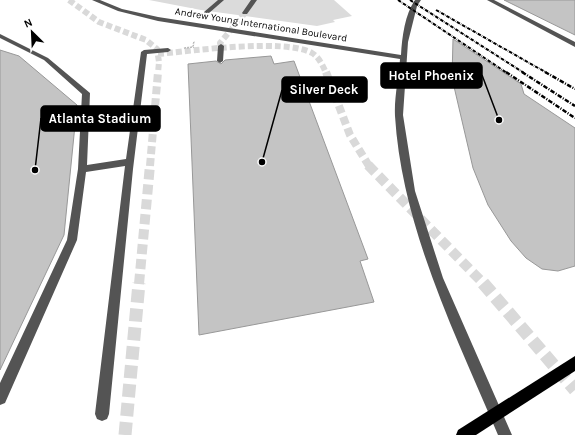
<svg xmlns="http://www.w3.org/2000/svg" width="575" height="435" viewBox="0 0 575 435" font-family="Karla,sans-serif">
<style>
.green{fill:#dbdbdb}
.building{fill:#c4c4c4;stroke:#989898}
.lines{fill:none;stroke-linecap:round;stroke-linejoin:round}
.minor-tunnel-far3{stroke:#d9d9d9;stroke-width:6;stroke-dasharray:6 3;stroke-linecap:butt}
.minor-tunnel-far2{stroke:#d9d9d9;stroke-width:8;stroke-dasharray:8 4;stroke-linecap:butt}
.minor-tunnel-far1{stroke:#d9d9d9;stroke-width:10;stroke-dasharray:10 5;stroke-linecap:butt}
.minor-tunnel{stroke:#d9d9d9;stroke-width:13;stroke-dasharray:13 6;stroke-linecap:butt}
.path{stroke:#767676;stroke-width:1.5;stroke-dasharray:0.5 1;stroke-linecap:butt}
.minor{fill:#545454;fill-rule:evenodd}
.major{fill:#000;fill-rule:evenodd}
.rail-far1{stroke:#000;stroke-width:2;stroke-dasharray:3.5 1 0.5 1;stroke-linecap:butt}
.rail{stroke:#000;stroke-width:2.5;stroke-dasharray:4.5 1.5 1 1.5;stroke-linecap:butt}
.labels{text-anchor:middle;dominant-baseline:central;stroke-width:4;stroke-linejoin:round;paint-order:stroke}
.far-street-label{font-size:10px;fill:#000;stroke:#fff}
.leader{fill:none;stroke:#000;stroke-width:1.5}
.callout-dot{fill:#000;stroke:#fff;stroke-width:1.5}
.callout{fill:#000;stroke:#000;stroke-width:1.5}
.callout-label{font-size:13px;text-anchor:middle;font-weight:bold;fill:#fff}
</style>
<rect width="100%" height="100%" fill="#fff"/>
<path class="green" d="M 149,0 L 334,0 L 352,16 L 333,20 L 335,22 L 317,26 L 201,10 Z"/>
<path class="building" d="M 504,0 L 575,0 L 575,35 Z
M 453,39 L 521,84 L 524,94 L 575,128 L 575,266 L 558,271 L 542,269 L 526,258 L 511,241 L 488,205 L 473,168 L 452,78 Z
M 0,50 L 19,56 L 77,105 L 64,235 L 0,370 Z
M 271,56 L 274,64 L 294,61 L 368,259 L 360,261 L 374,302 L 199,335 L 188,64 L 216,61 L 221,64 L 225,60 Z"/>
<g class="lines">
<path class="minor-tunnel-far3" d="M 69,0 L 99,22 L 146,40 L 157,49 L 159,62 L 158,73
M 221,46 L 220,43 L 245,13
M 158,54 C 191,51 285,38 312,53 C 319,57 323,66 326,73"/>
<path class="minor-tunnel-far2" d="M 326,72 L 350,135 L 369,166
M 150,166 L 158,72"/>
<path class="minor-tunnel-far1" d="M 368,165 L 484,284
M 139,284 L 150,165"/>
<path class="minor-tunnel" d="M 483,283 L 575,390
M 125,435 L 139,283"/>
<path class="path" d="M 184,48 L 193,47 L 194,41"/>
<path class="minor" d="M 92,0 L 100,0 L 122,9 L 158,17 L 401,55 C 402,37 405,14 415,0 L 421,0 L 417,6 L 408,42 L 403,115 L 415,191 L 443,278 L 512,435 L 498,435 C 455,333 402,228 395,116 C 394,97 399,77 400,59 L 158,21 L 118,11 Z
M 218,0 L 224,0 L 208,14 L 204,14 L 204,12 Z
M 251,0 L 257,0 L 247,14 L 243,14 L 242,13 Z
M 487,0 L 494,0 L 575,42 L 575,47 Z
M 0,34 L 48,58 L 90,93 L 87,165 L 126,159 L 141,52 L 144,50 L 168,48 L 171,50 L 168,52 L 147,54 L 133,169 L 109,414 L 107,419 L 102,421 L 97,419 L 95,414 L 125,166 L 86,172 L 77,240 L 5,403 L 0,405 L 0,383 L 67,240 L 78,169 L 82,94 L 44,60 L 0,38 Z
M 221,44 L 224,46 L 223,61 L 220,63 L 217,61 L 218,46 Z"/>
<path class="major" d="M 575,356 L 575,371 L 476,435 L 456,435 L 458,430 Z"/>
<path class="rail-far1" d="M 398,0 L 507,73
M 410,0 L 524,73
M 436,10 L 547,73"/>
<path class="rail" d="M 506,72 L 575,118
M 522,72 L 575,106
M 545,72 L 575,89"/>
</g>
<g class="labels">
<g class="far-street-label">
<text transform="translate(261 25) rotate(9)">Andrew Young International Boulevard</text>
</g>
</g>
<path class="leader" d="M499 120L482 75M262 162L282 90M35 170L41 118"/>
<g class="callout-dot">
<circle cx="499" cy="120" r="4"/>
<circle cx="262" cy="162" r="4"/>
<circle cx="35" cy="170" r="4"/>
</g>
<g class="callout">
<rect x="381" y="63" width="101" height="25" rx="4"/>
<rect x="282" y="77" width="85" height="25" rx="4"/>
<rect x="41" y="106" width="119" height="25" rx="4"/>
</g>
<g class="callout-label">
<text x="431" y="80">Hotel Phoenix</text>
<text x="324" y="94">Silver Deck</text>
<text x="100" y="123">Atlanta Stadium</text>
</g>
<g transform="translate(32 32) rotate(336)" stroke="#ffffff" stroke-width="3" paint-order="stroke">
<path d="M0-3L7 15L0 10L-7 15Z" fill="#000000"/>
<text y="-6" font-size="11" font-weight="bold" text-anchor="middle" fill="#000000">N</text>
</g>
</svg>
